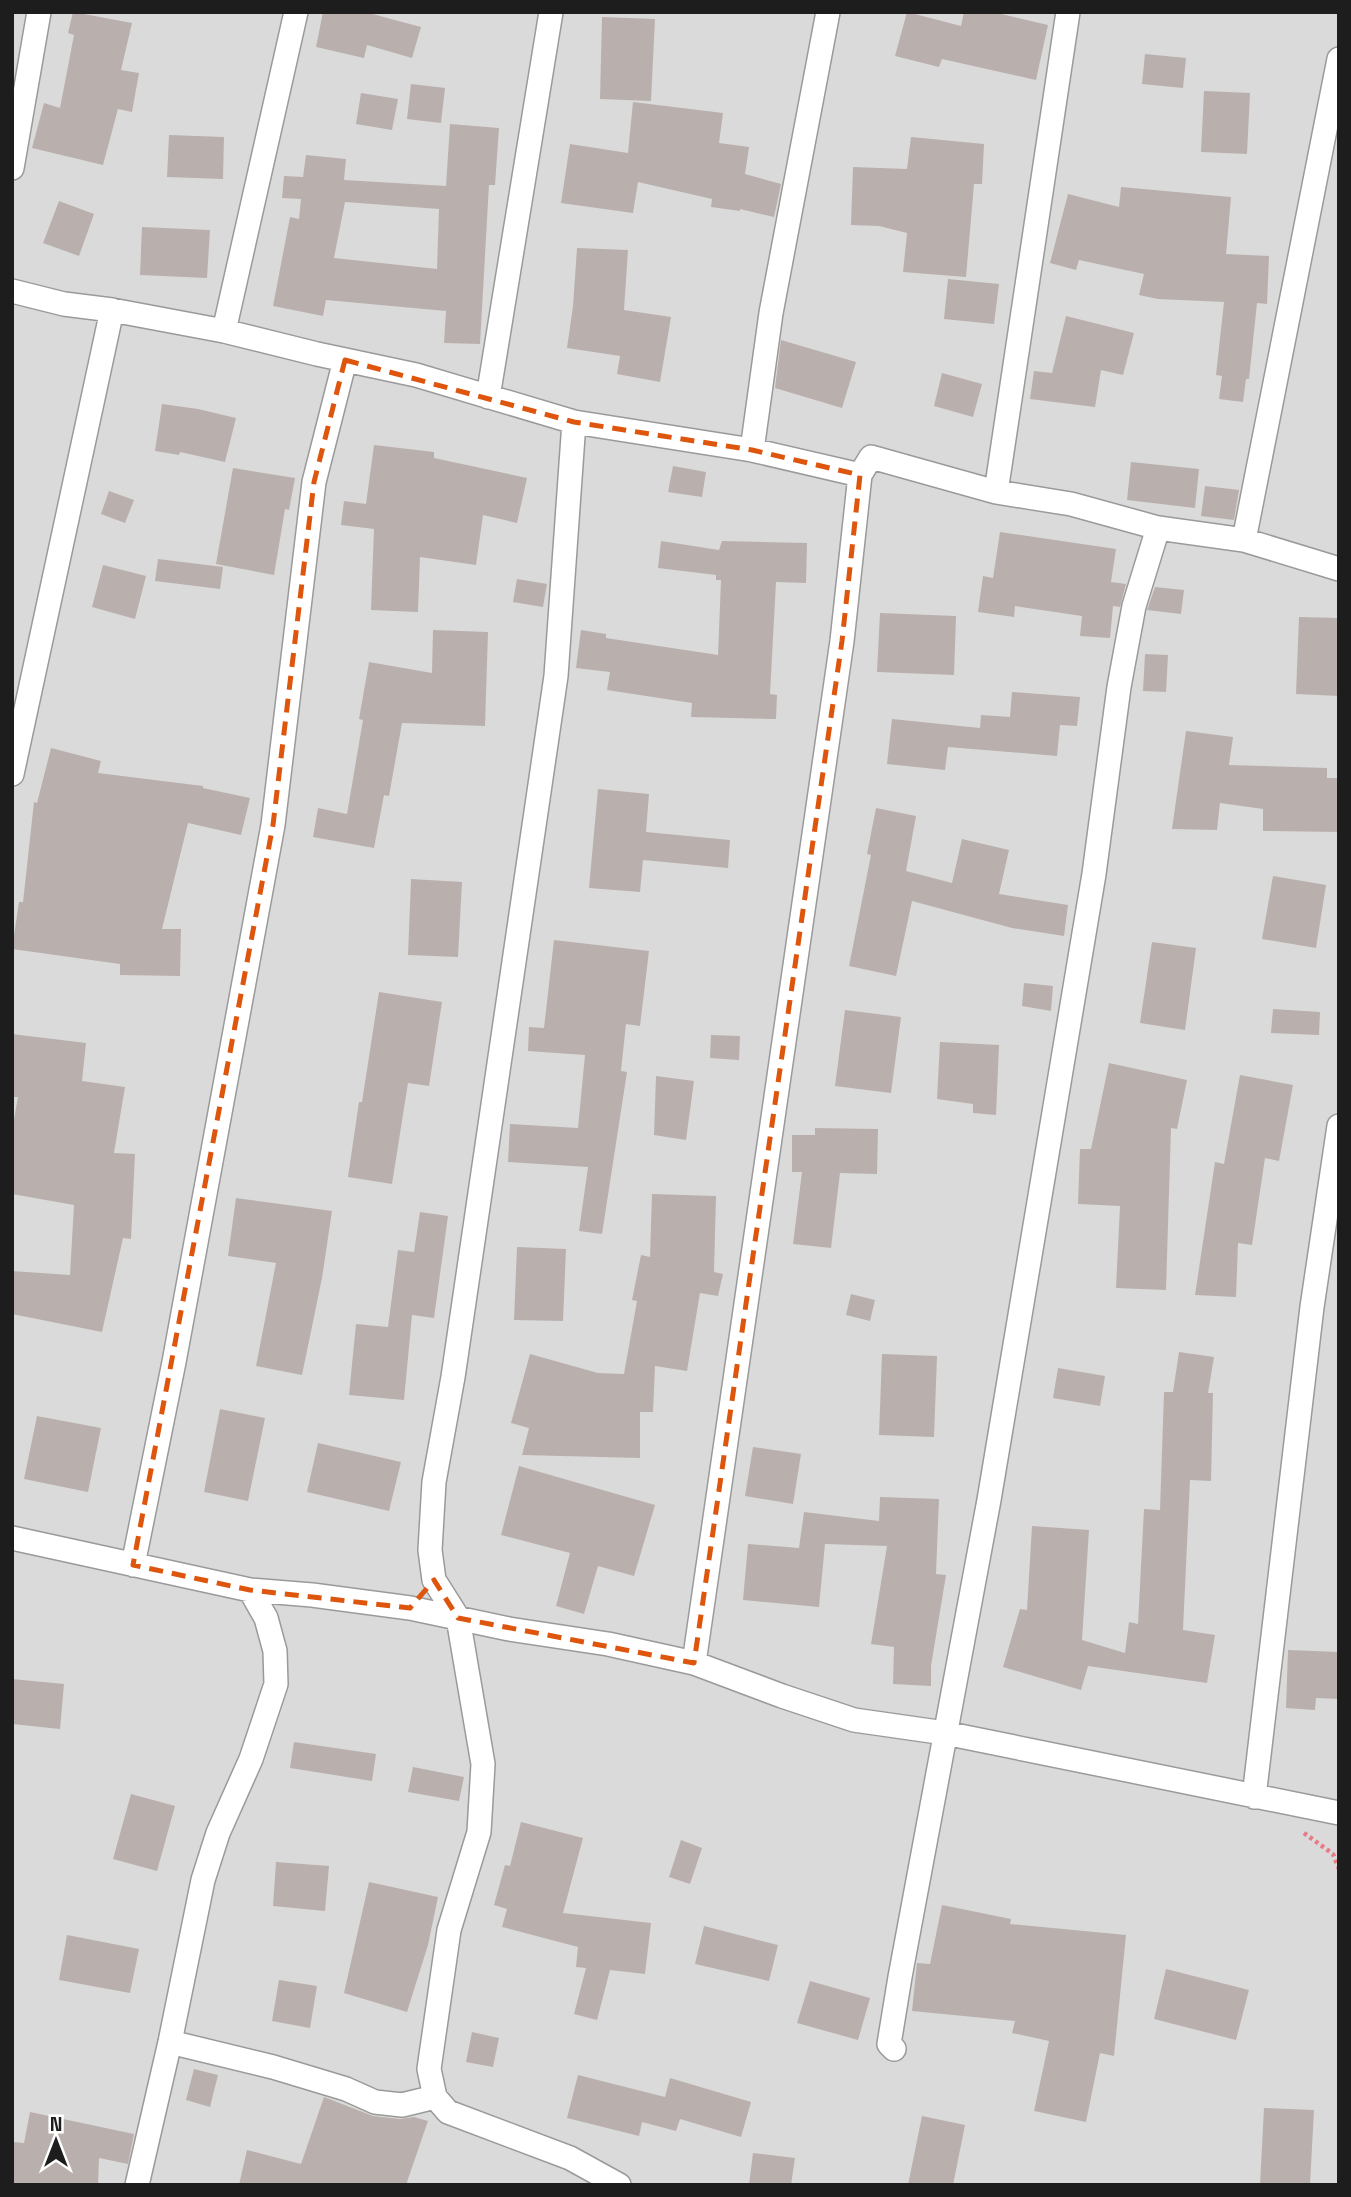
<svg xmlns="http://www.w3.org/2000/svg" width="1351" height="2197" viewBox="0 0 1351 2197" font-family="'Space Grotesk',sans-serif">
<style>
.residential{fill:#dbdada}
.building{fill:#b9b0ad;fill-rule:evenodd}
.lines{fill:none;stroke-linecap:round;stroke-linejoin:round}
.street-casing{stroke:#9a9a9a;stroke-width:26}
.path{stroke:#e87a86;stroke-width:4.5;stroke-dasharray:3.5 3.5;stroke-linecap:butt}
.street{stroke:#fff;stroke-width:23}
.marked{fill:none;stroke:#de560d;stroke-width:5;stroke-dasharray:14 9;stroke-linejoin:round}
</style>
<rect width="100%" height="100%" fill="#ede8e4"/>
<path class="residential" d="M 12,12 L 1339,12 L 1339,2185 L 12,2185 Z"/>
<path class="building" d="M 73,12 L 132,23 L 121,70 L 139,73 L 132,112 L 118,109 L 103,165 L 32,148 L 44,103 L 60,108 L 74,35 L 68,33 Z
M 323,12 L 365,12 L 421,27 L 412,58 L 367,45 L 364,58 L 316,47 Z
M 907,12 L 961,26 L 964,12 L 993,12 L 1048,25 L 1036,80 L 942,59 L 939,67 L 895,56 Z
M 602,17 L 655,19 L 651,101 L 600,99 Z
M 1145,54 L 1186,58 L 1183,88 L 1142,84 Z
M 411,84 L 445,88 L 441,123 L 407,119 Z
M 1204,91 L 1250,93 L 1247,154 L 1201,152 Z
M 361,93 L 398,99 L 392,130 L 356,124 Z
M 633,102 L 723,113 L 719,143 L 749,147 L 745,174 L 781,184 L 774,217 L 740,209 L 740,211 L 711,207 L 712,199 L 638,182 L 633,213 L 561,203 L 570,144 L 628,153 Z
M 450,124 L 499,128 L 495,185 L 489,185 L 480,344 L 444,343 L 446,311 L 326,300 L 323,316 L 273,306 L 290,217 L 299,219 L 301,199 L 282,198 L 284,176 L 303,177 L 306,155 L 346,159 L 344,180 L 446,186 ZM 345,202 L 439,209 L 437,269 L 334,258 Z
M 169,135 L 224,137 L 223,179 L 167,177 Z
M 911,137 L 984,144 L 982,184 L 974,184 L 966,277 L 903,272 L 907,233 L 879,226 L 851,225 L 853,167 L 907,169 Z
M 1121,187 L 1231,197 L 1226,254 L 1269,256 L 1267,304 L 1257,303 L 1249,379 L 1246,379 L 1243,402 L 1219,399 L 1222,376 L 1216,375 L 1224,302 L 1158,299 L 1139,295 L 1144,274 L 1079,260 L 1076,270 L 1050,263 L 1068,194 L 1119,207 Z
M 59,201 L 94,214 L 79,256 L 43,243 Z
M 142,227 L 210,230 L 207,278 L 140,275 Z
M 577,248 L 628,250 L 624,310 L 671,317 L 660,382 L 617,374 L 620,356 L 567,348 L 573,306 Z
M 948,279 L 999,284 L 994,324 L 944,319 Z
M 1066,316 L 1134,333 L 1123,375 L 1101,370 L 1095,407 L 1030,399 L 1034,371 L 1052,373 Z
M 781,340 L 856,362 L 842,408 L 775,388 Z
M 942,373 L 982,384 L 973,417 L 934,406 Z
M 162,404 L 198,409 L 236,418 L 225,462 L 180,452 L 179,455 L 155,451 Z
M 374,445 L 434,452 L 434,458 L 527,478 L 517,523 L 483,515 L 476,565 L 420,557 L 418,612 L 371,610 L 374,529 L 341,525 L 344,501 L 366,504 Z
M 1131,462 L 1199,469 L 1195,508 L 1127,500 Z
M 673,466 L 706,472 L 702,497 L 668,492 Z
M 233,468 L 295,478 L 289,510 L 285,509 L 274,575 L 216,564 Z
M 1205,486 L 1239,490 L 1234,520 L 1201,516 Z
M 109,491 L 134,500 L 125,523 L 101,514 Z
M 1000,532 L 1116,549 L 1111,582 L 1126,584 L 1120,607 L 1113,606 L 1110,638 L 1080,636 L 1082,616 L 1015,606 L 1014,617 L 978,612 L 983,576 L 993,578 Z
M 661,541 L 719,550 L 722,541 L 807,543 L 806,583 L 776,582 L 770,694 L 777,695 L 776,719 L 691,717 L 692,703 L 607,690 L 610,672 L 576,668 L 581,630 L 606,634 L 606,638 L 718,655 L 721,580 L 716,580 L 716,575 L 658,568 Z
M 158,559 L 223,567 L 220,589 L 155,581 Z
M 103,565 L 146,576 L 135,619 L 92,607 Z
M 517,579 L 547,584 L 543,607 L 513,602 Z
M 1155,587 L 1184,590 L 1181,614 L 1147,610 Z
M 880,613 L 956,616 L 954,675 L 877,672 Z
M 1299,617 L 1339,618 L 1339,696 L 1296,694 Z
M 433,630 L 488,632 L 485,726 L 402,723 L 389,796 L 384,795 L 374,848 L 313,837 L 318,808 L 347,814 L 363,720 L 359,719 L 369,662 L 432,673 Z
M 1145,654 L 1168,655 L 1166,692 L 1143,691 Z
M 1012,692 L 1080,697 L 1077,726 L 1060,725 L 1057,756 L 948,747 L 945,770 L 887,764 L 892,719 L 980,728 L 981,715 L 1010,717 Z
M 1186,731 L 1233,737 L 1229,765 L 1327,768 L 1327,778 L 1339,778 L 1339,832 L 1263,831 L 1263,809 L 1220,803 L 1217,830 L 1172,829 Z
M 51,748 L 101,761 L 98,773 L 203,786 L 203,788 L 250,798 L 241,835 L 188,823 L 162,929 L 181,929 L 180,976 L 120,975 L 120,964 L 12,949 L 19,902 L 23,902 L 34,802 L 37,803 Z
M 598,789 L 649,794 L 646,832 L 730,840 L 728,868 L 643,860 L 640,892 L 589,888 Z
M 876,808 L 916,816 L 906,871 L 952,883 L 962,839 L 1009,850 L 999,894 L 1068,905 L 1064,936 L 1012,928 L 912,901 L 896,976 L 849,966 L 871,855 L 867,854 Z
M 1273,876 L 1326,885 L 1316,948 L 1262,939 Z
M 411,879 L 462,882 L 458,957 L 408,955 Z
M 554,940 L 649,951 L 640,1026 L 626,1024 L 621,1071 L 627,1072 L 602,1234 L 579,1231 L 588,1167 L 508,1162 L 510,1124 L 578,1128 L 585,1055 L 528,1051 L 529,1027 L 544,1028 Z
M 1152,942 L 1196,948 L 1185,1030 L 1140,1023 Z
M 1024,983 L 1053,986 L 1051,1011 L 1022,1006 Z
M 379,992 L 442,1002 L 429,1086 L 408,1083 L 392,1184 L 348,1177 L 359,1102 L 362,1102 Z
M 1273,1009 L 1320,1012 L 1319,1035 L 1271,1033 Z
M 845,1010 L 901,1017 L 891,1093 L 835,1086 Z
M 12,1034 L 86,1043 L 82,1081 L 125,1087 L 114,1153 L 135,1154 L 131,1239 L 123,1238 L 102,1332 L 12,1314 L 12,1271 L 70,1275 L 74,1205 L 12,1194 L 12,1130 L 18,1097 L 12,1097 Z
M 711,1035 L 740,1036 L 739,1060 L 710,1058 Z
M 940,1042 L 999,1045 L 996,1115 L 973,1113 L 973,1104 L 937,1099 Z
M 1109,1063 L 1187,1080 L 1177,1129 L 1171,1128 L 1166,1290 L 1116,1288 L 1120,1206 L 1078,1204 L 1080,1149 L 1091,1149 Z
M 1240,1075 L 1293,1085 L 1279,1161 L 1265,1158 L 1252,1245 L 1238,1243 L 1236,1297 L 1195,1295 L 1215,1162 L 1224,1164 Z
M 656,1076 L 694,1081 L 686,1140 L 654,1135 Z
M 815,1128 L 878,1129 L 877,1174 L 840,1173 L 831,1248 L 793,1244 L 802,1172 L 792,1172 L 792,1135 L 815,1135 Z
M 652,1194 L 716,1196 L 714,1272 L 723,1274 L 718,1296 L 700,1293 L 687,1371 L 655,1366 L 653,1412 L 640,1412 L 640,1458 L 522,1455 L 529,1428 L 511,1423 L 530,1354 L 598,1373 L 624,1374 L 637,1301 L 632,1300 L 641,1255 L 650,1257 Z
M 236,1198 L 332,1211 L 322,1278 L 302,1375 L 256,1366 L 276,1263 L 228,1256 Z
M 420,1212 L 448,1216 L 434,1318 L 412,1315 L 404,1400 L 349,1395 L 356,1324 L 388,1327 L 398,1250 L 414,1252 Z
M 517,1247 L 566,1249 L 563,1321 L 514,1320 Z
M 851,1294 L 875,1300 L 870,1321 L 846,1315 Z
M 1179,1352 L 1214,1357 L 1208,1393 L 1213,1393 L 1211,1481 L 1190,1480 L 1183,1630 L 1215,1635 L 1207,1683 L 1088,1666 L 1081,1690 L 1003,1667 L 1020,1609 L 1027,1610 L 1032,1526 L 1089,1530 L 1082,1640 L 1125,1653 L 1129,1622 L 1138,1624 L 1144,1509 L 1160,1510 L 1164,1392 L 1173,1392 Z
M 882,1354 L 937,1356 L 934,1437 L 879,1435 Z
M 1058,1368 L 1105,1376 L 1100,1406 L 1053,1398 Z
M 220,1409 L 265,1418 L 248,1501 L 204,1492 Z
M 37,1416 L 101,1428 L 88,1492 L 24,1479 Z
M 318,1443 L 401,1462 L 389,1511 L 307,1492 Z
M 753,1447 L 801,1454 L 793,1504 L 745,1496 Z
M 519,1466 L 655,1505 L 634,1576 L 598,1566 L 584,1614 L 556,1606 L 570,1553 L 501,1535 Z
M 880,1497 L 939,1499 L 936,1574 L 946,1575 L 931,1666 L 931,1686 L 893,1684 L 894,1647 L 871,1644 L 887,1546 L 825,1544 L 819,1607 L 743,1600 L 748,1544 L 799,1548 L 804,1512 L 879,1521 Z
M 1288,1650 L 1339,1652 L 1339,1699 L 1316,1698 L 1315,1710 L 1286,1708 Z
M 12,1679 L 64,1684 L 60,1729 L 12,1724 Z
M 294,1742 L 376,1754 L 372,1781 L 290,1768 Z
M 413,1767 L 464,1777 L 459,1801 L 408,1792 Z
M 131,1794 L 175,1806 L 157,1871 L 113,1859 Z
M 521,1822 L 583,1838 L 563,1913 L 651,1923 L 645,1974 L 610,1970 L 597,2020 L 574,2014 L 586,1968 L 576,1967 L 578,1947 L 502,1927 L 507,1909 L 494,1905 L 505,1865 L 510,1866 Z
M 681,1840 L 702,1848 L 690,1884 L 669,1877 Z
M 276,1862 L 329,1866 L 325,1911 L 273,1906 Z
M 369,1882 L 438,1897 L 428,1945 L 407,2012 L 344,1993 Z
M 942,1905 L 1011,1919 L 1010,1924 L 1126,1935 L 1114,2056 L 1100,2053 L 1086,2122 L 1034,2111 L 1049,2041 L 1012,2033 L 1015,2021 L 912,2011 L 917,1963 L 930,1964 Z
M 704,1926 L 778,1945 L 769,1981 L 695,1964 Z
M 67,1935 L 139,1949 L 130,1993 L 59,1980 Z
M 1166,1969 L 1249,1990 L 1236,2040 L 1154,2019 Z
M 279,1980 L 317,1986 L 310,2028 L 272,2021 Z
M 810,1981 L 870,1998 L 858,2040 L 797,2023 Z
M 472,2032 L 499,2038 L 493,2067 L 466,2062 Z
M 194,2069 L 218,2075 L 210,2107 L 186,2100 Z
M 578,2075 L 665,2097 L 670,2078 L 751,2102 L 741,2137 L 680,2119 L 676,2131 L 642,2122 L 639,2136 L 567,2118 Z
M 324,2097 L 373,2116 L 400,2119 L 414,2117 L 428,2121 L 406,2185 L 239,2185 L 247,2150 L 301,2164 Z
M 1264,2108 L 1314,2110 L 1310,2185 L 1260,2185 Z
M 30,2112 L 134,2134 L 128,2164 L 99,2158 L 98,2185 L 12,2185 L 12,2142 L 24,2143 Z
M 922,2116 L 965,2125 L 953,2185 L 908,2185 Z
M 753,2153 L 795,2158 L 791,2185 L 749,2185 Z"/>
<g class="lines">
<g class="street-casing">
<path id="street" d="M 12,168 L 39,12
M 12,291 L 64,304 L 112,310
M 224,331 L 296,12
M 488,397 L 551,12
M 752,450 L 771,313 L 828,12
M 996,492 L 1068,12
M 1244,540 L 1339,59
M 12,774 L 112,310 L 224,331 L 317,354 L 416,375 L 574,422
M 12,1538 L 250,1590 L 312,1595 L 410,1608 L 509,1629 L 608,1644 L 694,1663 L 782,1696 L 854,1720 L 945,1733 L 1339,1813
M 133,1565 L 174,1362 L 273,825 L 314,482 L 345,360
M 694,1663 L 842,641 L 860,475 L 871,457 L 996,492 L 1071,504 L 1158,528 L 1244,540 L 1339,569
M 1254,1797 L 1312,1307 L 1339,1126
M 170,2042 L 273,2067 L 346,2089 L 375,2102 L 402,2105 L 435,2097
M 894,2049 L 889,2044 L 900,1977 L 989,1500 L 1094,874 L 1119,687 L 1134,606 L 1158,528
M 137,2185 L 170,2042 L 203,1880 L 218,1833 L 251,1759 L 276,1684 L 275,1651 L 266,1618 L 250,1590
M 619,2185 L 570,2158 L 448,2112 L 435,2097 L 429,2069 L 449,1930 L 479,1832 L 483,1764 L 458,1618 L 434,1580 L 430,1550 L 434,1482 L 453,1377 L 556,676 L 574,422 L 752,450 L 860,475"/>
</g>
<path class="path" d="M 1304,1833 L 1333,1854 L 1339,1869"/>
<use href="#street" class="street"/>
</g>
<path class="marked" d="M 345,360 L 574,422 L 752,450 L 860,475 L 842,641 L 694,1663 L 458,1618 L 434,1580 L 410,1608 L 250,1590 L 133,1565 L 273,825 L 314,482 Z"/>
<rect width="1351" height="2197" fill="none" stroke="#1d1d1d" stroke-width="28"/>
<g transform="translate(56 2141)" stroke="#ffffff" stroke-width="5" paint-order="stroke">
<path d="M0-5L12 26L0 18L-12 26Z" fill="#1d1d1d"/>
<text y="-10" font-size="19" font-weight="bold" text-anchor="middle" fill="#1d1d1d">N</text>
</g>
</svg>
